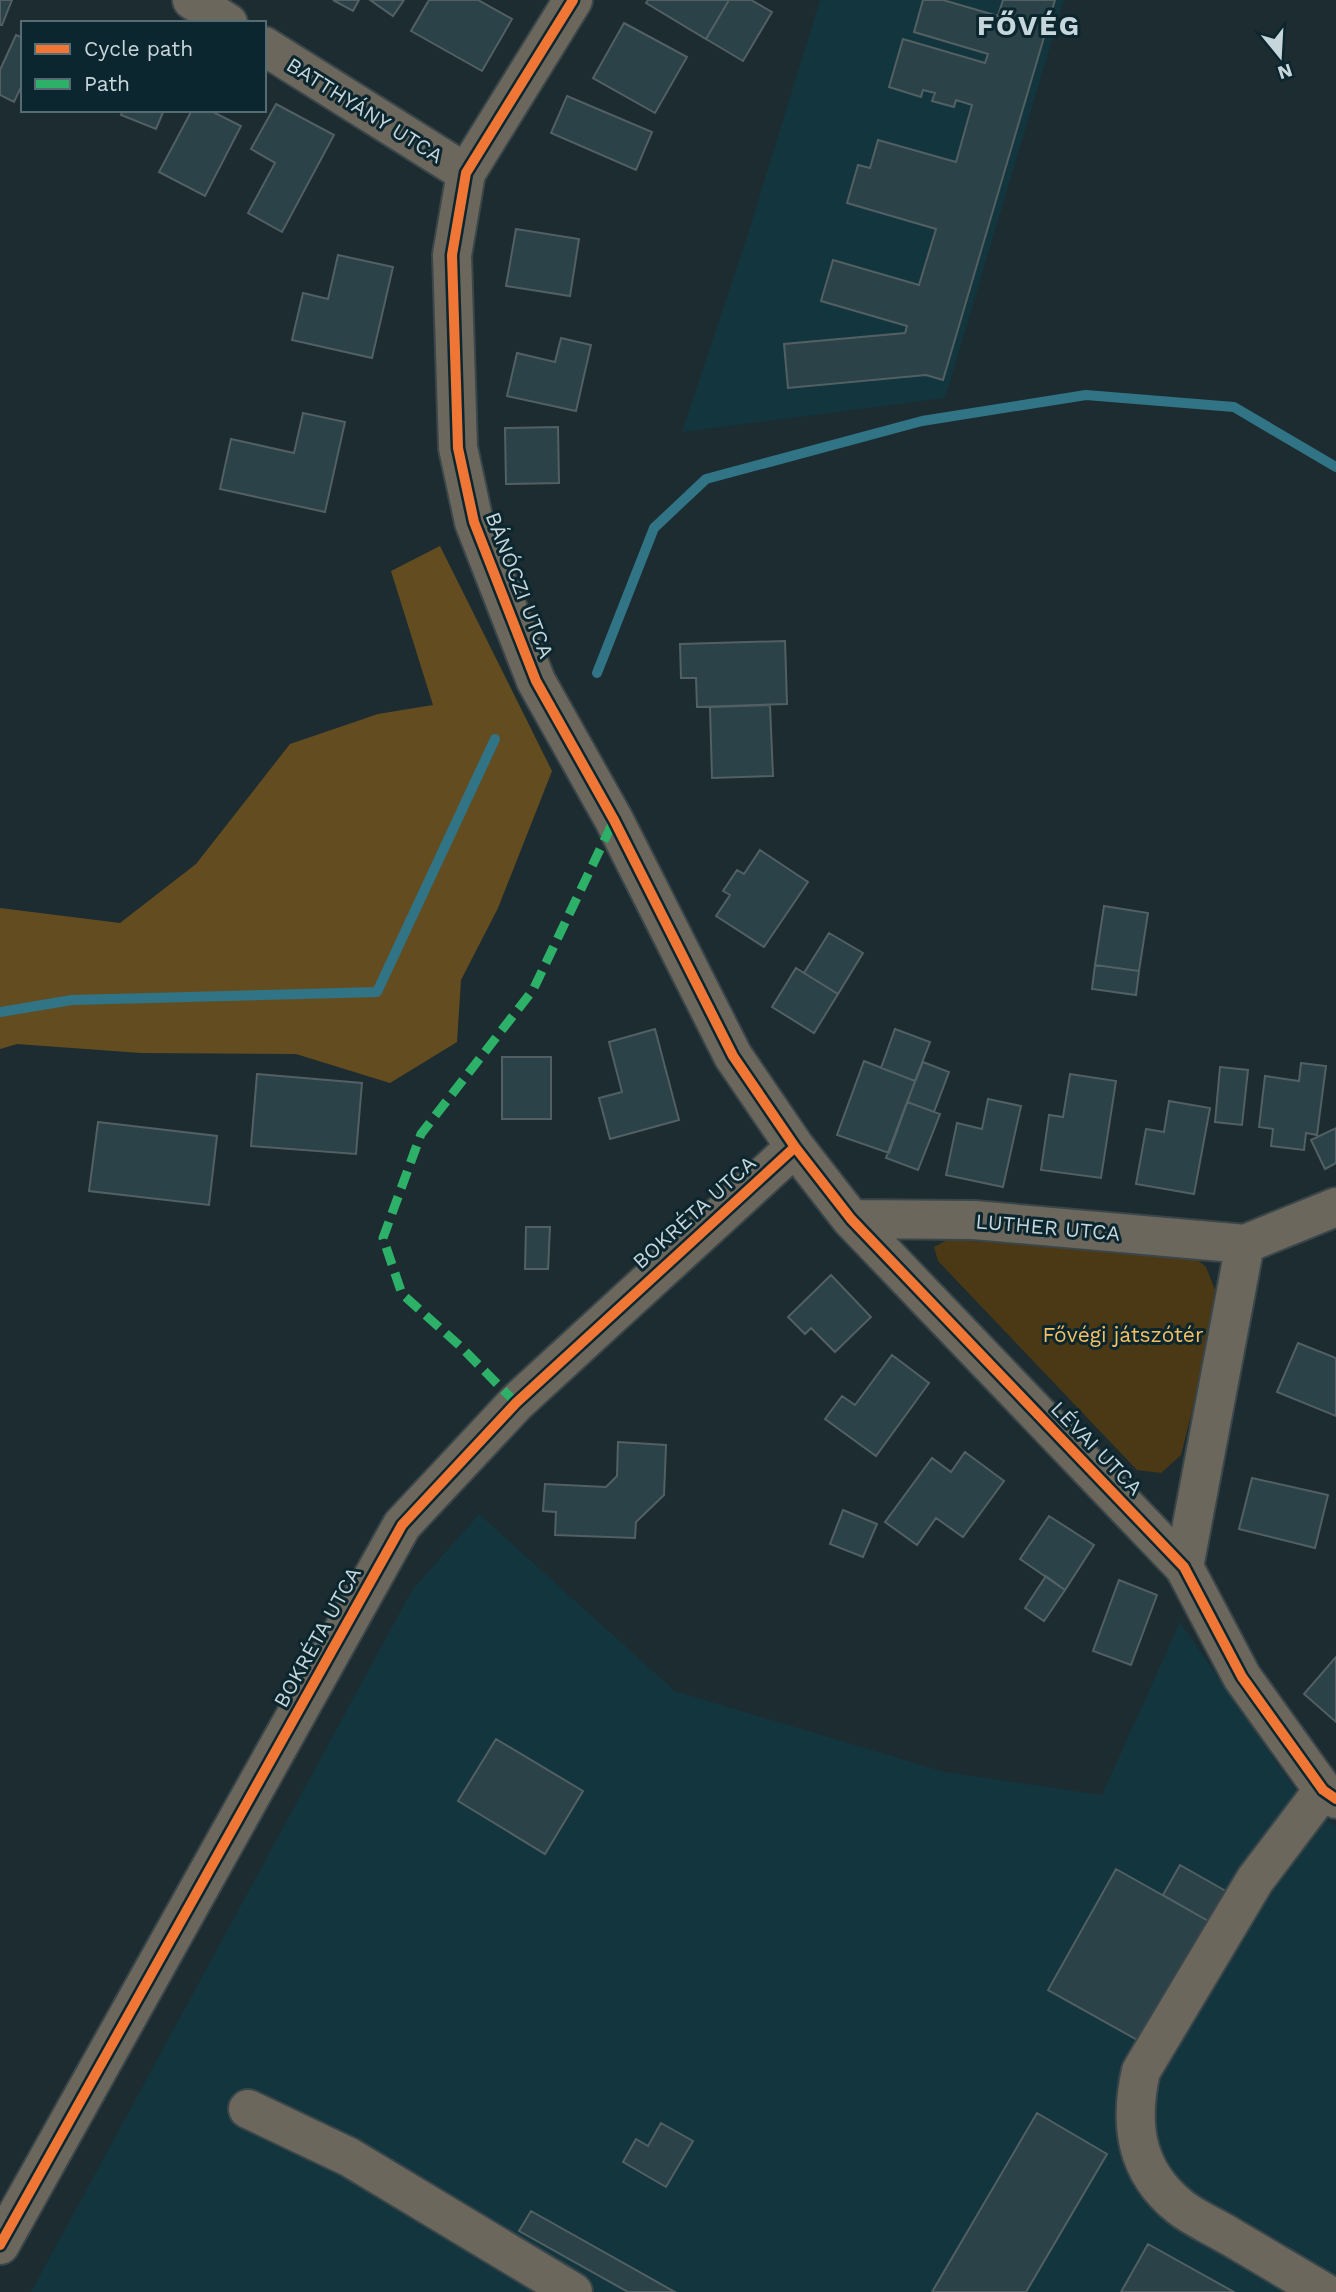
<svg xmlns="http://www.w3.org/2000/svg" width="1336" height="2292" viewBox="0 0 1336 2292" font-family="'Work Sans',sans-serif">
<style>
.built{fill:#13353e}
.green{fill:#4a3914}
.forest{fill:#634d20}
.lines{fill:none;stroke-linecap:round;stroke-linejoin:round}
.stream{stroke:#307486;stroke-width:10}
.building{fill:#2a4248;stroke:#536063;stroke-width:2}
.minor-casing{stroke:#3a464a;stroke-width:42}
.minor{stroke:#6b675d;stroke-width:38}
.quiet{stroke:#2db169;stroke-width:9;stroke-dasharray:18 9;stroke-linecap:butt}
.cycleway-casing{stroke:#0b262e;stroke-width:15}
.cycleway{stroke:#f07635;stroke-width:10}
.labels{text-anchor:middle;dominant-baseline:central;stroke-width:6;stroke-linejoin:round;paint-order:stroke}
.street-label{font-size:21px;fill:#c7d6db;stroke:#0b262e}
.park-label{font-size:21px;fill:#f6c061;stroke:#0b262e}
.district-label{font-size:28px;font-weight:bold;letter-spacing:2px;fill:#c7d6db;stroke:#0b262e}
</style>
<rect width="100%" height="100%" fill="#1d2c30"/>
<path class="built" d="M 820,0 L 1064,0 L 945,398 L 682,432 L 746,240 Z
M 479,1514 L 675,1691 L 945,1772 L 1102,1795 L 1180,1622 L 1308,1808 L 1336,1826 L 1336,2292 L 31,2292 L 412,1590 Z"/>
<path class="green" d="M 947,1240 L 1187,1251 L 1206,1267 L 1215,1290 L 1202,1371 L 1181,1455 L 1161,1473 L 1137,1470 L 938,1261 L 934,1247 Z"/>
<path class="forest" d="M 440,546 L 552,771 L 498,908 L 461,980 L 457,1042 L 390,1083 L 296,1054 L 141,1053 L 17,1044 L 0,1049 L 0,908 L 120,923 L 196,864 L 290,744 L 378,714 L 433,705 L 391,571 Z"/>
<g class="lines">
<path class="stream" d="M 597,673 L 654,528 L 706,479 L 922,421 L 1086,395 L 1234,407 L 1336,467
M 0,1012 L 72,1000 L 377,992 L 495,739"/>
</g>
<path class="building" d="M 0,0 L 12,0 L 2,25 L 0,25 Z
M 333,0 L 359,0 L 353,11 Z
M 370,0 L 404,0 L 393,16 Z
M 429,0 L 478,0 L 512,19 L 482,71 L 411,31 Z
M 648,0 L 729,0 L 706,39 L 646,3 Z
M 729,0 L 751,0 L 772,12 L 743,61 L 706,39 Z
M 923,0 L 943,0 L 998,16 L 1003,0 L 1055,0 L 943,380 L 926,375 L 788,388 L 784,344 L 905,333 L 907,326 L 821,301 L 833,260 L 919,285 L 936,229 L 847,203 L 858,165 L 870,168 L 878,140 L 956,162 L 972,105 L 956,100 L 954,107 L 932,101 L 935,93 L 923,90 L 921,97 L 889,87 L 903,39 L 985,63 L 988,54 L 914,32 Z
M 624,23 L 687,57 L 655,113 L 593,78 Z
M 16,35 L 23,38 L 23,83 L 14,102 L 0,95 L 0,70 Z
M 567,96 L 652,132 L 636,170 L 551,133 Z
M 276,104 L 334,135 L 282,232 L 248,213 L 275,163 L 251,149 Z
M 123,110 L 164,110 L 156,129 L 121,115 Z
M 192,110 L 209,110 L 241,126 L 205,196 L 159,172 Z
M 516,229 L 579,239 L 570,296 L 506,286 Z
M 338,255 L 393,267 L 372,358 L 292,340 L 303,293 L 328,299 Z
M 561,338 L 591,345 L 576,411 L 507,396 L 517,353 L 555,362 Z
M 303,413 L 345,422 L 325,512 L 220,489 L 231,439 L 294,453 Z
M 558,427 L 559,483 L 506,484 L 505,428 Z
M 785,641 L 787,704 L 697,707 L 696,678 L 681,678 L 680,644 Z
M 770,705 L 773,776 L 712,778 L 710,707 Z
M 760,850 L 808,882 L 764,947 L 716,916 L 730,895 L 723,891 L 737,870 L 744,874 Z
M 1104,906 L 1148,913 L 1139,971 L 1095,965 Z
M 829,933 L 863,953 L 838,994 L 804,973 Z
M 1095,965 L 1139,971 L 1136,995 L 1092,989 Z
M 796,968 L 838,994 L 814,1033 L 772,1007 Z
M 655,1029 L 679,1120 L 610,1139 L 599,1098 L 622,1092 L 609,1042 Z
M 895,1029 L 930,1042 L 915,1081 L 881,1068 Z
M 502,1057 L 551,1057 L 551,1119 L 502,1119 Z
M 864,1061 L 915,1081 L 889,1153 L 837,1135 Z
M 923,1062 L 949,1072 L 934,1112 L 907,1102 Z
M 1301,1063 L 1326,1066 L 1317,1135 L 1306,1133 L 1304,1150 L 1271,1146 L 1273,1129 L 1259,1127 L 1265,1076 L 1299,1081 Z
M 1220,1067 L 1248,1070 L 1242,1125 L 1215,1122 Z
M 257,1074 L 362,1083 L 356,1154 L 251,1146 Z
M 1070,1074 L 1116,1081 L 1101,1178 L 1041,1170 L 1049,1115 L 1063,1117 Z
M 988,1099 L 1021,1106 L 1003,1187 L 946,1175 L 957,1123 L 982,1129 Z
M 1169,1101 L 1210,1108 L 1194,1194 L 1136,1184 L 1146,1129 L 1164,1132 Z
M 907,1102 L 940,1114 L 918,1170 L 886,1158 Z
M 98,1122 L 217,1136 L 209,1205 L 89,1191 Z
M 1336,1128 L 1336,1163 L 1325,1169 L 1311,1140 Z
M 526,1227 L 550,1227 L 548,1269 L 525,1269 Z
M 831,1275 L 871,1317 L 835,1352 L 811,1328 L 805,1334 L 788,1317 Z
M 1298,1343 L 1336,1358 L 1336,1416 L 1277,1392 Z
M 892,1355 L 929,1383 L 876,1456 L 825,1419 L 842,1396 L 855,1405 Z
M 618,1442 L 666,1445 L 664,1495 L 636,1522 L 635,1538 L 555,1535 L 556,1512 L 543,1511 L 545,1484 L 606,1487 L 617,1476 Z
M 965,1452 L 1004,1481 L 963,1537 L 936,1518 L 917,1545 L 885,1522 L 932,1458 L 951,1472 Z
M 1252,1478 L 1328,1495 L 1315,1548 L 1239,1529 Z
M 843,1510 L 877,1524 L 863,1557 L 830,1544 Z
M 1049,1516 L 1094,1545 L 1065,1590 L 1020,1559 Z
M 1046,1576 L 1065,1590 L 1044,1621 L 1025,1608 Z
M 1119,1580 L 1157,1595 L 1131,1665 L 1093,1651 Z
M 1336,1657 L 1336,1722 L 1304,1694 Z
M 496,1739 L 583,1791 L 545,1854 L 458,1801 Z
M 1180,1865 L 1238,1898 L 1217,1926 L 1163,1895 Z
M 1116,1869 L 1217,1926 L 1148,2046 L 1048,1990 Z
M 1037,2113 L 1107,2154 L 1026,2292 L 932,2292 Z
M 661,2123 L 693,2141 L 666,2187 L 623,2162 L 636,2139 L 648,2146 Z
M 531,2211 L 675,2292 L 628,2292 L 519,2231 Z
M 1148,2244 L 1234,2292 L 1121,2292 Z"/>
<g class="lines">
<g class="minor-casing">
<path id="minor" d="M 192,0 L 228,23
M 573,0 L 466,173 L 452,255 L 458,448 L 474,522 L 536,681 L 614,820 L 733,1056 L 795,1147 L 851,1219 L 1184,1567 L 1242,1677 L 1323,1790 L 1336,1799
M 264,46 L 466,173
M 851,1219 L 974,1220 L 1245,1244 L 1336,1207
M 1184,1567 L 1245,1244
M 1323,1790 L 1255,1880 L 1141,2071 C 1129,2124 1135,2171 1180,2207 C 1195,2219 1215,2227 1231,2237 C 1262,2255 1293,2274 1324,2292
M 248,2109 L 349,2157 L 573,2292
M 0,2245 L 402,1525 L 516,1403 L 795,1147"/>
</g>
<use href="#minor" class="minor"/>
<path class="quiet" d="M 516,1403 L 460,1346 L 402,1294 L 383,1238 L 421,1134 L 533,990 L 614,820"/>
<g class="cycleway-casing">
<path id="cycleway" d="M 573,0 L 466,173 L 452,255 L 458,448 L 474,522 L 536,681 L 614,820 L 733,1056 L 795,1147 L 851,1219 L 1184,1567 L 1242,1677 L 1323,1790 L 1336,1799
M 0,2245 L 402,1525 L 516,1403 L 795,1147"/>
</g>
<use href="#cycleway" class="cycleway"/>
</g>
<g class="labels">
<g class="street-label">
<text transform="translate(365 110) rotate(32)">BATTHYÁNY UTCA</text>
<text transform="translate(520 585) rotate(69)">BÁNÓCZI UTCA</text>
<text transform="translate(694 1212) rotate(-42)">BOKRÉTA UTCA</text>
<text transform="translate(1048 1227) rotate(5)">LUTHER UTCA</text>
<text transform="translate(1097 1448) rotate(46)">LÉVAI UTCA</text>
<text transform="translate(317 1637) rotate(-61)">BOKRÉTA UTCA</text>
</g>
<g class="park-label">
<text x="1123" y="1334">Fővégi játszótér</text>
</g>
<g class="district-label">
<text x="1029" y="25">FŐVÉG</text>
</g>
</g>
<rect x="21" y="21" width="245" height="91" fill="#0b262e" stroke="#566c73" stroke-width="2"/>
<rect x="35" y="44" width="35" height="10" fill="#f07635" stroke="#566c73" stroke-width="2"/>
<text x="84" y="56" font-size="21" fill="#c7d6db">Cycle path</text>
<rect x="35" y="79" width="35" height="10" fill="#2db169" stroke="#566c73" stroke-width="2"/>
<text x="84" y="91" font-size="21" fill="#c7d6db">Path</text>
<g transform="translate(1280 56) rotate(162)" stroke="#0b262e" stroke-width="5" paint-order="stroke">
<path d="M0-5L12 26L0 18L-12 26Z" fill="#c7d6db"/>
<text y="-10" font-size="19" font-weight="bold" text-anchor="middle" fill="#c7d6db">N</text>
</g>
</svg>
